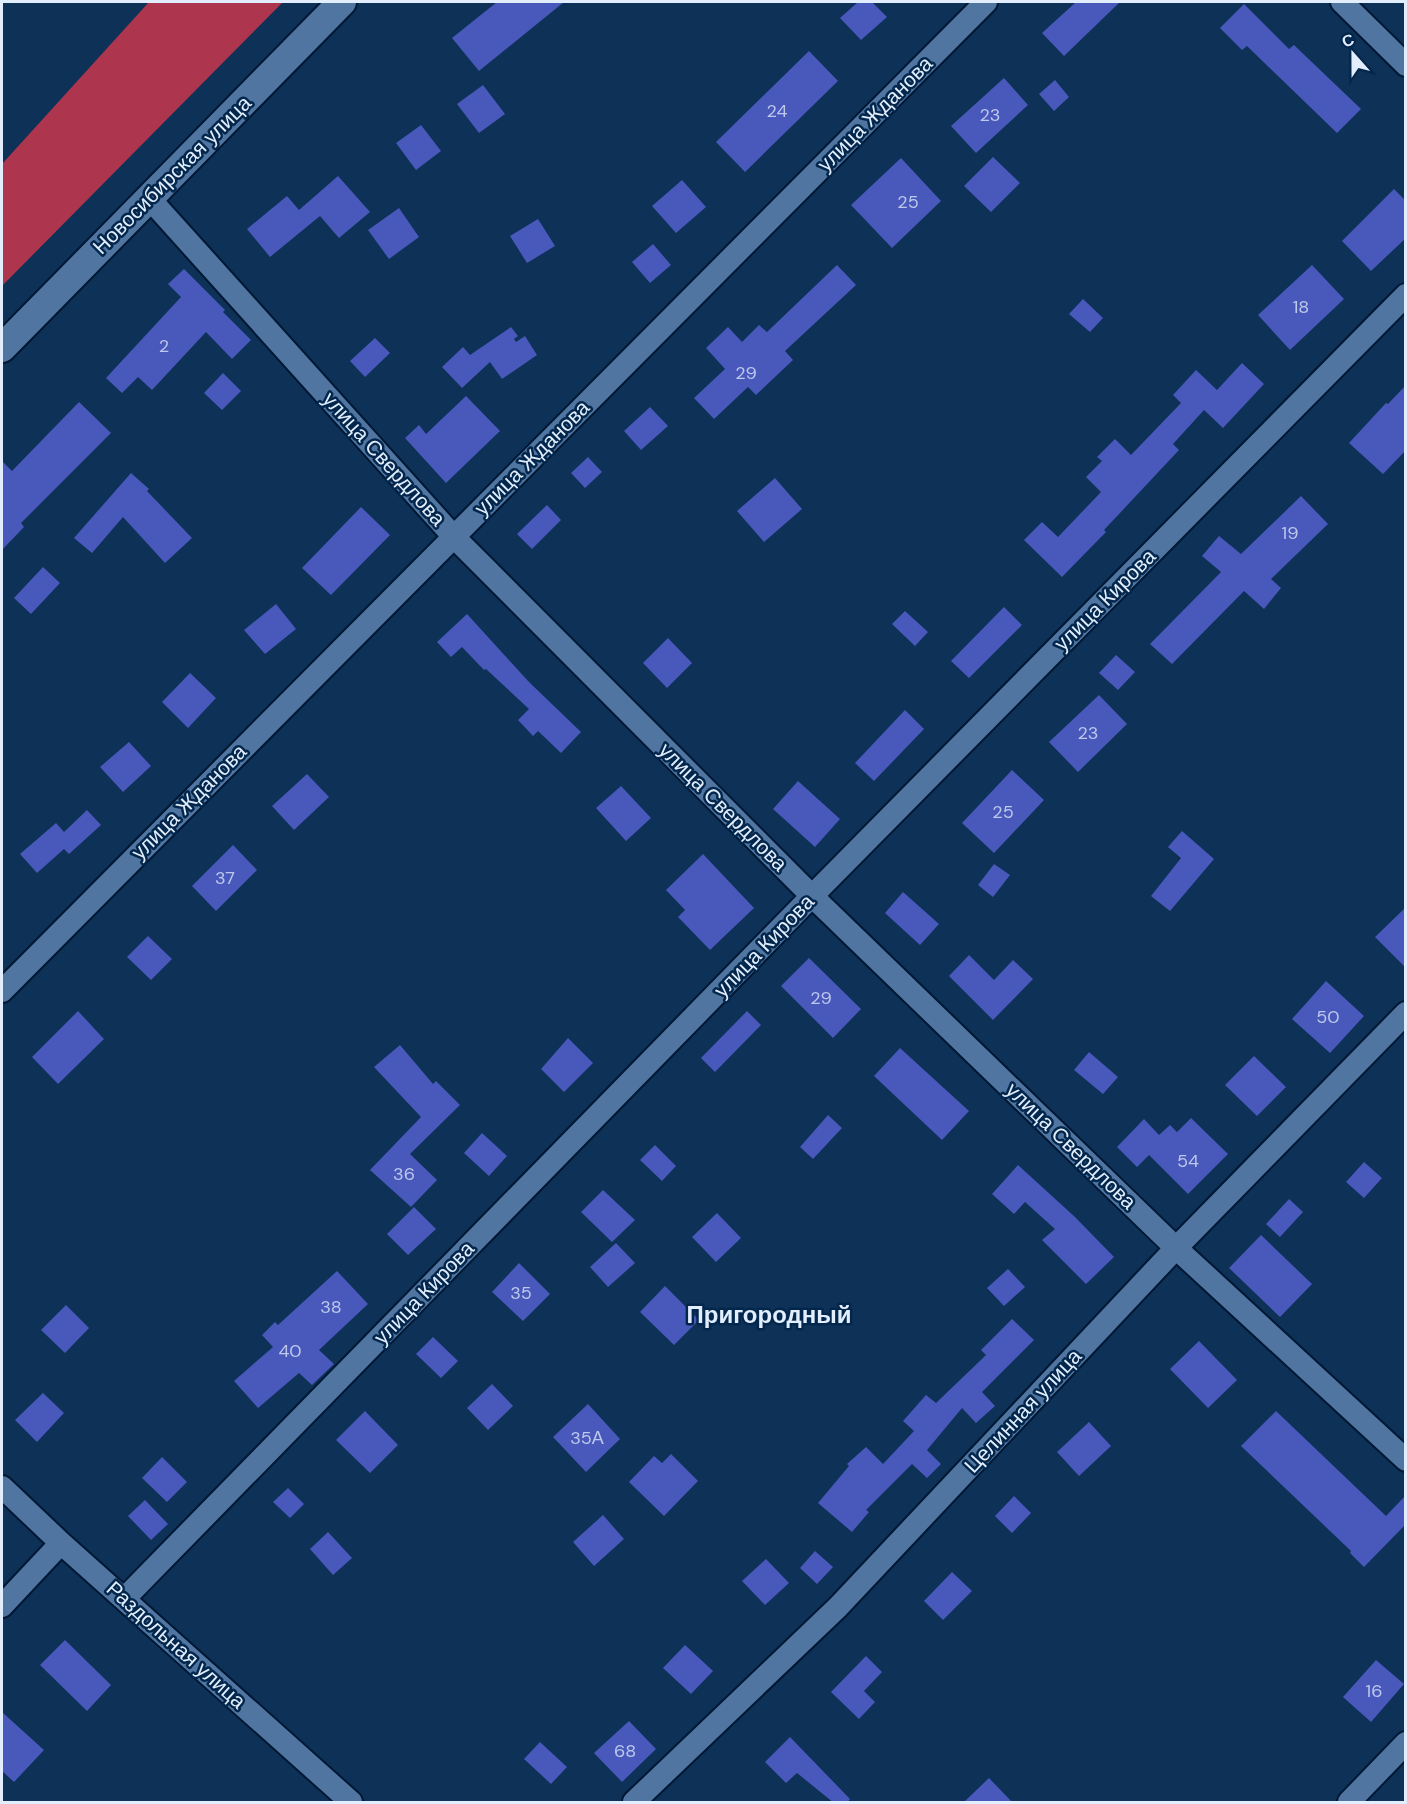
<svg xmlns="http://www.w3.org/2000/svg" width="1407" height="1804" viewBox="0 0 1407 1804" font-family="'DM Sans',sans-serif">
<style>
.forest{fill:#ad354d}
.building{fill:#4958bb}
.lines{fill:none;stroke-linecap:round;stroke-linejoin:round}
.minor-casing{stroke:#011834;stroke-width:26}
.tertiary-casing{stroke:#011834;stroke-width:32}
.minor{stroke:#5075a0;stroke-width:22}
.tertiary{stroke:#5075a0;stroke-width:28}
.labels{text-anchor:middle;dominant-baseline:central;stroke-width:5;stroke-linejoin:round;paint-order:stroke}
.number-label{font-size:18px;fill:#bcc8ec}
.street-label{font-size:21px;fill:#e2eefd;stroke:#03274c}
.quarter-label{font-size:24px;font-weight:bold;fill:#e2eefd;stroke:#03274c}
</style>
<rect width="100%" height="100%" fill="#0d3157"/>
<path class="forest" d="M 149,2 L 283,2 L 2,286 L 2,164 Z"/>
<path class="building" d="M 497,2 L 564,2 L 479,71 L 452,38 Z
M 858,2 L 872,2 L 887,17 L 861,40 L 840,18 Z
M 1076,2 L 1120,2 L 1064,56 L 1042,33 Z
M 1244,4 L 1289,49 L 1294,45 L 1361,109 L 1337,133 L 1247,46 L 1242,50 L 1220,28 Z
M 809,51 L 838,81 L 745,172 L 716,142 Z
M 1004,78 L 1028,105 L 976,153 L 951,126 Z
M 1055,80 L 1069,97 L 1054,111 L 1039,94 Z
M 483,85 L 505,114 L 479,133 L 457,104 Z
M 421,125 L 441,151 L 416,170 L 396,143 Z
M 993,157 L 1020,183 L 991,212 L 964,186 Z
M 901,158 L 941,201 L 892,248 L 851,205 Z
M 338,176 L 370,212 L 339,238 L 320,216 L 270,257 L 247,229 L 287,196 L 299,210 Z
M 682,180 L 706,207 L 676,233 L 652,206 Z
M 1394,189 L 1406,201 L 1406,238 L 1371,271 L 1342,241 Z
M 399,208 L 419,237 L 389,259 L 368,230 Z
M 538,219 L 555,246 L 527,263 L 510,236 Z
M 653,244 L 671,265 L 650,283 L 632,262 Z
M 837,265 L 856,285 L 785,351 L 793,360 L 756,395 L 748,387 L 714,419 L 694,398 L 725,369 L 706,348 L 728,327 L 742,342 L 759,325 L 767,332 Z
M 1312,265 L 1344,299 L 1290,350 L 1258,315 Z
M 184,269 L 225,310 L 223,312 L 251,340 L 232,359 L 206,332 L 152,390 L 138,377 L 122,393 L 106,378 L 181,297 L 168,284 Z
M 1083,299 L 1103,318 L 1090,332 L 1069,314 Z
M 511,327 L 518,336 L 514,339 L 516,342 L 525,336 L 537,355 L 502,379 L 490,362 L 462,388 L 442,367 L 463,347 L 470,355 Z
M 375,338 L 390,353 L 365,377 L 350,361 Z
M 1242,363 L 1264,384 L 1223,428 L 1204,410 L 1173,444 L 1179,450 L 1104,530 L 1106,532 L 1062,577 L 1024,540 L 1042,522 L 1058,537 L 1101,492 L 1086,477 L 1102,461 L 1097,457 L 1115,439 L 1131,455 L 1181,403 L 1173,395 L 1196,370 L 1217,390 Z
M 223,373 L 241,391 L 222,410 L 204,393 Z
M 1406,385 L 1406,450 L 1383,474 L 1349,443 L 1386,403 L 1388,404 Z
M 466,396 L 500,431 L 446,483 L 405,438 L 419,425 L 426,434 Z
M 79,402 L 111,433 L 21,523 L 24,527 L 2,550 L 2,461 L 12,471 Z
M 650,407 L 668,426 L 641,450 L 624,431 Z
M 588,457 L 602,472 L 585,488 L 571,473 Z
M 131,473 L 149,489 L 147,491 L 192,538 L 165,563 L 123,517 L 92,553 L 74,538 Z
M 775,478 L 802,509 L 764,542 L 737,511 Z
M 1301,496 L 1328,524 L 1271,579 L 1281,588 L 1264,609 L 1244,591 L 1172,664 L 1150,644 L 1221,572 L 1202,556 L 1219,536 L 1241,554 Z
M 547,505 L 561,520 L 532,549 L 517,534 Z
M 361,507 L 390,535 L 331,595 L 302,568 Z
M 43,567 L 60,583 L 31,614 L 14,598 Z
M 276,604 L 296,629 L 265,654 L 244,630 Z
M 1004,607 L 1022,625 L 969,678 L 951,661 Z
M 905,611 L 928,632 L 915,646 L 892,624 Z
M 467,614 L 529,682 L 581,732 L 561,753 L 538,731 L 533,736 L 518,720 L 529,709 L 486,669 L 484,670 L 462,647 L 451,657 L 437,642 Z
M 668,638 L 692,663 L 667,688 L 643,663 Z
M 1116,655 L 1135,672 L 1118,690 L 1099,673 Z
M 190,673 L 216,698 L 188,728 L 162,702 Z
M 1099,695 L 1127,724 L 1078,772 L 1049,742 Z
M 905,710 L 924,729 L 874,781 L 855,763 Z
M 129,742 L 151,766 L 123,792 L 100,767 Z
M 1012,770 L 1044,800 L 994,853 L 962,823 Z
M 307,774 L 329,797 L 294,830 L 272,806 Z
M 798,781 L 840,819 L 815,847 L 773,809 Z
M 621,786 L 651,818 L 626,841 L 596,808 Z
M 87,810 L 101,825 L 69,854 L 64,849 L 37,873 L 20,854 L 56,823 L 64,832 Z
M 1182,831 L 1214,859 L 1170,911 L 1151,896 L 1181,858 L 1168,847 Z
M 233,845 L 257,870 L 216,911 L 192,886 Z
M 703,854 L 754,908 L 710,950 L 678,917 L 685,910 L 666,890 Z
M 994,864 L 1010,875 L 993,897 L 978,885 Z
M 903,892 L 939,924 L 920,945 L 885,913 Z
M 1406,907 L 1406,968 L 1375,937 Z
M 148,936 L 172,959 L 151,980 L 127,957 Z
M 969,955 L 994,980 L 1013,960 L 1033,979 L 993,1020 L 949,976 Z
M 809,958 L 861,1009 L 833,1038 L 781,986 Z
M 1326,981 L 1364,1016 L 1330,1053 L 1292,1019 Z
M 78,1011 L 104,1039 L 58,1084 L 32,1057 Z
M 747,1011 L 761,1025 L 715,1072 L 701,1058 Z
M 568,1038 L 593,1063 L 564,1092 L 541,1069 Z
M 400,1045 L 433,1084 L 436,1081 L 460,1105 L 410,1154 L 437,1180 L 411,1207 L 370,1170 L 421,1117 L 374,1067 Z
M 900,1048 L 969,1111 L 942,1140 L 874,1076 Z
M 1089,1052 L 1118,1077 L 1103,1094 L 1074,1070 Z
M 1254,1056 L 1286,1087 L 1257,1116 L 1225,1085 Z
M 828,1115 L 842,1128 L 813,1159 L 800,1147 Z
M 1191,1118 L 1228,1154 L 1188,1194 L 1149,1155 L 1137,1167 L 1117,1147 L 1144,1119 L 1159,1135 L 1170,1125 L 1177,1132 Z
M 482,1133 L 507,1156 L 489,1176 L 464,1153 Z
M 655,1145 L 676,1166 L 662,1181 L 640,1160 Z
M 1364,1162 L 1382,1178 L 1364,1198 L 1346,1182 Z
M 1018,1165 L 1075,1217 L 1114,1257 L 1086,1284 L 1042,1240 L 1055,1229 L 1025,1202 L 1014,1214 L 992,1194 Z
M 603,1190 L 635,1220 L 612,1242 L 581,1212 Z
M 1289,1199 L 1303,1212 L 1280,1237 L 1266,1224 Z
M 414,1207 L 436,1229 L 408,1255 L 387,1234 Z
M 717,1213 L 741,1238 L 716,1262 L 692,1237 Z
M 1261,1235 L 1312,1284 L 1280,1317 L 1229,1268 Z
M 616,1243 L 635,1263 L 608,1287 L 590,1267 Z
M 519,1263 L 550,1294 L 523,1321 L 492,1292 Z
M 1008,1269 L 1025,1287 L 1004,1306 L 987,1288 Z
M 337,1271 L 368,1304 L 319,1350 L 334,1364 L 312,1385 L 299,1373 L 258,1408 L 234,1381 L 273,1347 L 262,1335 L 275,1322 L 278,1325 Z
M 665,1286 L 699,1320 L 674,1345 L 640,1312 Z
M 66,1305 L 89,1328 L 65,1353 L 41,1330 Z
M 1012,1319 L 1034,1340 L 982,1392 L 995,1406 L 976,1423 L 962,1408 L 927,1450 L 941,1464 L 927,1478 L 912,1464 L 866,1510 L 869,1512 L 852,1532 L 818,1503 L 849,1466 L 847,1464 L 866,1447 L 883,1464 L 914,1431 L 903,1421 L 926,1395 L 936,1403 L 986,1355 L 981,1350 Z
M 433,1337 L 458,1361 L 441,1378 L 416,1354 Z
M 1199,1341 L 1237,1380 L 1208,1408 L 1170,1369 Z
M 492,1384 L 513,1406 L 488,1430 L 467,1408 Z
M 43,1393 L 64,1413 L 37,1442 L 15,1420 Z
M 588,1404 L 620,1439 L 586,1472 L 553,1437 Z
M 365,1411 L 398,1445 L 370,1473 L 336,1440 Z
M 1276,1411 L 1386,1516 L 1406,1495 L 1406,1524 L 1364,1567 L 1350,1553 L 1351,1551 L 1241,1446 Z
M 1089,1422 L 1111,1446 L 1079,1476 L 1057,1452 Z
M 671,1454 L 698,1481 L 664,1516 L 629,1482 L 654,1456 L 662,1463 Z
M 162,1457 L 187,1482 L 167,1502 L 142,1478 Z
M 288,1488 L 304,1504 L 290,1518 L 273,1502 Z
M 1014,1496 L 1031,1513 L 1012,1533 L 995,1516 Z
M 145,1500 L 168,1524 L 151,1540 L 128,1516 Z
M 603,1515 L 624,1539 L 594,1566 L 573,1542 Z
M 328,1532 L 352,1558 L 333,1575 L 310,1549 Z
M 815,1551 L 833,1567 L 817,1584 L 800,1568 Z
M 766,1559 L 789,1583 L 765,1605 L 742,1581 Z
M 952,1572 L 972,1591 L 943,1620 L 924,1601 Z
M 65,1640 L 111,1685 L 87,1711 L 40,1665 Z
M 685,1645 L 713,1671 L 691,1694 L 663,1668 Z
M 866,1656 L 882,1672 L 864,1691 L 875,1702 L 859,1719 L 831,1692 Z
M 1376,1660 L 1404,1684 L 1371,1722 L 1343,1697 Z
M 2,1712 L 44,1750 L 14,1782 L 2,1771 Z
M 629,1721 L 656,1749 L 622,1782 L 594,1753 Z
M 790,1737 L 850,1799 L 847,1803 L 834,1803 L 797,1773 L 786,1783 L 765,1762 Z
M 540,1742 L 567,1767 L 551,1784 L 524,1759 Z
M 989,1778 L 1013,1803 L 963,1803 Z"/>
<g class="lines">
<g class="minor-casing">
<path id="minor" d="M 1342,2 L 1406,65
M 149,198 L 454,537 L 812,896 L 1176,1248 L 1406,1460
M 2,991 L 986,2
M 2,1487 L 61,1543 L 351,1802
M 124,1599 L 812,896 L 1406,295
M 2,1606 L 61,1543
M 634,1802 L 838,1607 L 1176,1248 L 1406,1013
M 1349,1802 L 1406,1743"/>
</g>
<g class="tertiary-casing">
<path id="tertiary" d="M 2,348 L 342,2"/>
</g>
<use href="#minor" class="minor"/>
<use href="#tertiary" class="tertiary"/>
</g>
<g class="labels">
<g class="number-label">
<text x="777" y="111">24</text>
<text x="990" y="115">23</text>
<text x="908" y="202">25</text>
<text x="1301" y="307">18</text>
<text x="164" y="346">2</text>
<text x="746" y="373">29</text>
<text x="1290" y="533">19</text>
<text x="1088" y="733">23</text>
<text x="1003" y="812">25</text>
<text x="225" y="878">37</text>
<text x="821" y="998">29</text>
<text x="1328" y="1017">50</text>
<text x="1188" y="1161">54</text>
<text x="404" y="1174">36</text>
<text x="521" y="1293">35</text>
<text x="331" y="1307">38</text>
<text x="290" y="1351">40</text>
<text x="587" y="1438">35А</text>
<text x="1374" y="1691">16</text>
<text x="625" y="1751">68</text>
</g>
<g class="street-label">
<text transform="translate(875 114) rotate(-45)">улица Жданова</text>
<text transform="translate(172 175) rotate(-45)">Новосибирская улица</text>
<text transform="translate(532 458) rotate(-45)">улица Жданова</text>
<text transform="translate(384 459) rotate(48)">улица Свердлова</text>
<text transform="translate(1105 600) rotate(-45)">улица Кирова</text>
<text transform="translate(189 802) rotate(-45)">улица Жданова</text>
<text transform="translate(723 807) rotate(45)">улица Свердлова</text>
<text transform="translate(764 946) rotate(-46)">улица Кирова</text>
<text transform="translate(1071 1146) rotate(44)">улица Свердлова</text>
<text transform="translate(424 1293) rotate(-46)">улица Кирова</text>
<text transform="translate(1023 1411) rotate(-47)">Целинная улица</text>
<text transform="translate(176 1645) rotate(42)">Раздольная улица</text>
</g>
<g class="quarter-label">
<text x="769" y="1314">Пригородный</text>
</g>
</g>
<rect width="1407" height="1804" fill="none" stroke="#e2eefd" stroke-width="6"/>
<g transform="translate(1353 54) rotate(339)" stroke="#03274c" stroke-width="4.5" paint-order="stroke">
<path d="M0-4.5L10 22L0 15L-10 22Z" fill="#e2eefd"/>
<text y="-9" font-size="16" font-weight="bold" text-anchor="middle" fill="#e2eefd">С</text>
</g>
</svg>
